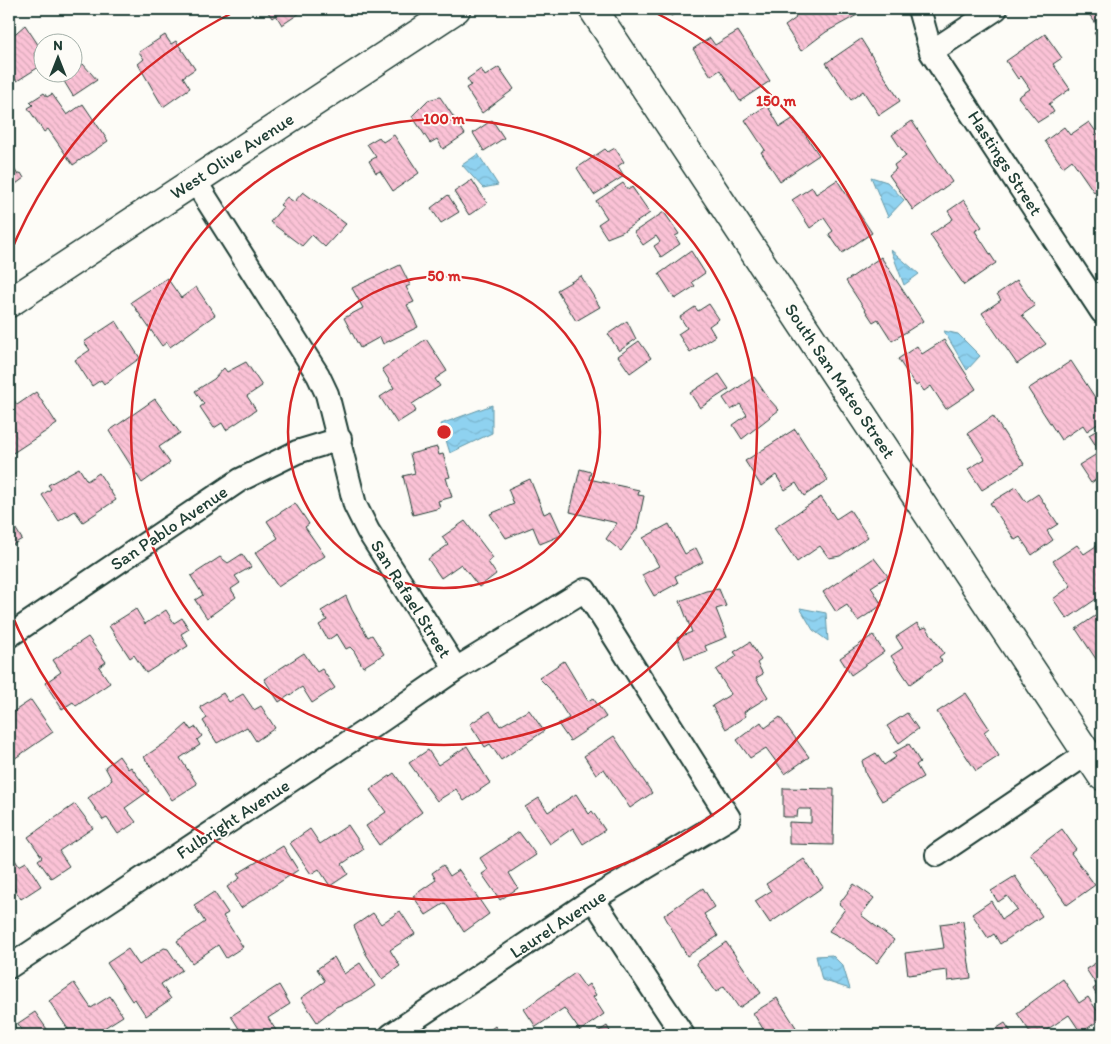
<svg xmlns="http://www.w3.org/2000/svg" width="1111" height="1044" viewBox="0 0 1111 1044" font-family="Itim,sans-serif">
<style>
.water{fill:url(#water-waves);stroke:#6296a5}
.building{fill:url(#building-back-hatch);stroke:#1f3d34}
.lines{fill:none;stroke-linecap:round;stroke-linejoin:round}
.street-casing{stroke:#1f3d34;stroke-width:26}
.secondary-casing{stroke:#1f3d34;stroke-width:31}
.street{stroke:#fdfcf7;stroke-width:22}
.secondary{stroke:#fdfcf7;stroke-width:28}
.ring{fill:none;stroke:#d62828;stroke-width:2.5}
.labels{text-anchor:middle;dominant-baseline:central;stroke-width:4;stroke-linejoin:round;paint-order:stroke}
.street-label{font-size:18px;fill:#1f3d34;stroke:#fdfcf7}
.centre{fill:#d62828;stroke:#fdfcf7;stroke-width:2.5}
.ring-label{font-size:15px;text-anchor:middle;font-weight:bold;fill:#d62828;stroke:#fdfcf7;stroke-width:4;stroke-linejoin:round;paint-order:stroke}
</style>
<defs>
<pattern id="water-waves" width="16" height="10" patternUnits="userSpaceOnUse" patternTransform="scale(1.25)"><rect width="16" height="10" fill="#8fd2f0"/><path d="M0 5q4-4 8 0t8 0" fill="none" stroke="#7bb5ce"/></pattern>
<pattern id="building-back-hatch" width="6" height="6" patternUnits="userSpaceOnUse" patternTransform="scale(1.25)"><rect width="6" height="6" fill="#fbc2d6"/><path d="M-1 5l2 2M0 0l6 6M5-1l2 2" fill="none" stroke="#d7a8b8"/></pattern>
</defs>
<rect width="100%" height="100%" fill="#fdfcf7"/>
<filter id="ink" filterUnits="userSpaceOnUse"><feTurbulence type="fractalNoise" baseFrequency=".02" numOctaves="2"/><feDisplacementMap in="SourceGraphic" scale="10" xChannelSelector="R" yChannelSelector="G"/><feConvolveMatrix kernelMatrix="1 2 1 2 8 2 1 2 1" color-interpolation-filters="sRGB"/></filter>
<g filter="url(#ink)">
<path class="water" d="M 478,154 L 498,185 L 483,188 L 462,165 Z
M 871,177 L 887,182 L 904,200 L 888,217 Z
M 891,250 L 919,274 L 904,285 Z
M 944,331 L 958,334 L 980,356 L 967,370 Z
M 492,405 L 492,433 L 450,453 L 441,424 Z
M 800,608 L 826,613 L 828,641 L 813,630 Z
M 832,955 L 843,966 L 850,989 L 822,980 L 816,956 Z"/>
<path class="building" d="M 266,9 L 306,9 L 282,25 L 276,15 L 272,18 Z
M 667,9 L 683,9 L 671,16 Z
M 799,9 L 855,9 L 859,14 L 826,32 L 801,51 L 785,26 L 796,18 L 793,13 Z
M 1085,9 L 1102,9 L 1102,44 L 1094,33 L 1100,29 Z
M 25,25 L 41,49 L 34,53 L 42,65 L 17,81 L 10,70 L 9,71 L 9,39 Z
M 738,31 L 770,81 L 740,101 L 720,70 L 711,76 L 693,49 L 710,38 L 715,45 Z
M 1045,34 L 1062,58 L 1053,64 L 1070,89 L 1049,104 L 1054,112 L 1038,122 L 1018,97 L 1030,89 L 1021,76 L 1018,79 L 1006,61 Z
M 165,35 L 171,44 L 176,41 L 195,69 L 183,77 L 190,88 L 163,107 L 138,64 L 144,59 L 139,52 Z
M 861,39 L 900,101 L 879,115 L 863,91 L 851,100 L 826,63 Z
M 83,64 L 97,80 L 73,96 L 62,78 Z
M 499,67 L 514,89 L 482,113 L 466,88 L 471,85 L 467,79 L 481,69 L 485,76 Z
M 44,93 L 47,97 L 52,94 L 67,115 L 83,104 L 108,141 L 73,165 L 48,129 L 44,132 L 28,108 L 33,105 L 30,102 Z
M 440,97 L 465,134 L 443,149 L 437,139 L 430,143 L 412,116 L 428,100 Z
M 767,105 L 780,127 L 794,118 L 819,155 L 780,181 L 761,152 L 765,150 L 745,120 Z
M 492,120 L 504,138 L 484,151 L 473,133 Z
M 912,121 L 952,182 L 913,210 L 889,175 L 896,169 L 894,165 L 906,156 L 892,135 Z
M 1089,122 L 1102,140 L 1102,186 L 1094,192 L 1072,160 L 1063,167 L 1045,141 L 1064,127 L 1070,135 Z
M 394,135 L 419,173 L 393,191 L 380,171 L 376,173 L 369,161 L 376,157 L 367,144 L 379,137 L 383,142 Z
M 615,148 L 624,162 L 618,166 L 624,176 L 594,195 L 577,168 L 605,149 L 608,152 Z
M 9,161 L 18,175 L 21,173 L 24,178 L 9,189 Z
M 472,180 L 487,203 L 469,215 L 454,192 Z
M 837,180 L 872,233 L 842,253 L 829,234 L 833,231 L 824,218 L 810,228 L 792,200 L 812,187 L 816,194 Z
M 623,183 L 628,190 L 632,187 L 650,213 L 622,232 L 607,238 L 598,224 L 607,218 L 596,201 Z
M 303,192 L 346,224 L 325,247 L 312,235 L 302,246 L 270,222 L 283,207 L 280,205 L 287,197 L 294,202 Z
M 448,195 L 459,212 L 441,223 L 431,208 Z
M 964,200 L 982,227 L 975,231 L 996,263 L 964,285 L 930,235 L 953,219 L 948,211 Z
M 664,212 L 679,234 L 675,236 L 680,244 L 661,257 L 654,246 L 660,242 L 656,236 L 643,245 L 634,232 Z
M 691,251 L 705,273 L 692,282 L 695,286 L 675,299 L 659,274 Z
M 881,257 L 923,321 L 892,341 L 878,319 L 873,322 L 846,281 Z
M 400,265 L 410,285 L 406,287 L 414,302 L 407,305 L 418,327 L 383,344 L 380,337 L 360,348 L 344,318 L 363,308 L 352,288 Z
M 581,276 L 600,307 L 576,321 L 557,290 Z
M 167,278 L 181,298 L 196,287 L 215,315 L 170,347 L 167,342 L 162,346 L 131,302 Z
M 1017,280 L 1035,306 L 1022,315 L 1046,344 L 1017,364 L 982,313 L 1001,300 L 997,294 Z
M 709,304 L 719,319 L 709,326 L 715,336 L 690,352 L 678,334 L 687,328 L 680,317 L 695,307 L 698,311 Z
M 116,321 L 140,358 L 104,384 L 101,380 L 92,386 L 75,360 L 90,350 L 84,342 Z
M 627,321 L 636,339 L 619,351 L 608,334 Z
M 426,339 L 447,371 L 435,379 L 440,386 L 412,404 L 416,411 L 397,423 L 380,397 L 394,388 L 382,369 Z
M 944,340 L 976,389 L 946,409 L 931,386 L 924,391 L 919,384 L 916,386 L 898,359 L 917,346 L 922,354 Z
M 639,341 L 651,358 L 630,373 L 618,356 Z
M 1071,361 L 1102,408 L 1102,421 L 1087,431 L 1083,425 L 1061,440 L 1028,389 Z
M 246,362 L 262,386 L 247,396 L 256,410 L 226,430 L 222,423 L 214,428 L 200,407 L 204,404 L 195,391 L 214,379 L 224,368 L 227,372 Z
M 719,374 L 729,389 L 700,408 L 690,393 Z
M 754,377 L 769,399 L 779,410 L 742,439 L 733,425 L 747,415 L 740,404 L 731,410 L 723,398 Z
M 9,392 L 17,405 L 36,392 L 57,424 L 13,453 L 9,447 Z
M 155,399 L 180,433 L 159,447 L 170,463 L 142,483 L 109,431 Z
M 993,416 L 1024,464 L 982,490 L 968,469 L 985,459 L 968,433 Z
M 1102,427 L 1102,487 L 1097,479 L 1091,483 L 1079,465 L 1100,452 L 1089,435 Z
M 795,429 L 828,480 L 804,496 L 796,483 L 785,490 L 776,475 L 761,486 L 745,461 Z
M 437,447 L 439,455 L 443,454 L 450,477 L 446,478 L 452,497 L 438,501 L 440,508 L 413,515 L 403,476 L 415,473 L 410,454 Z
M 79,468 L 87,481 L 99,473 L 116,500 L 83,522 L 75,511 L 59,521 L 42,495 L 51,489 L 48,485 Z
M 580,469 L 591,472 L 589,479 L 639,490 L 638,495 L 644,496 L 637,529 L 621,551 L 606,539 L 617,523 L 570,512 Z
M 530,479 L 544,514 L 551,511 L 562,535 L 540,544 L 533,527 L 506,538 L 490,514 L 514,504 L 508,489 Z
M 1016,487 L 1026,502 L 1038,494 L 1058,524 L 1047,531 L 1053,540 L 1032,555 L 1020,537 L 1015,540 L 990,503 Z
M 821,497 L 836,519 L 850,510 L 868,537 L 840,556 L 829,558 L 820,546 L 797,562 L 774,528 Z
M 295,503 L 309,524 L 305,527 L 325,556 L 278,587 L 255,553 L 278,538 L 267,521 Z
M 9,518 L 22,539 L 9,547 Z
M 465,521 L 493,558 L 488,562 L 496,574 L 479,587 L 461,564 L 441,578 L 428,559 L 448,545 L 442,537 Z
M 669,524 L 685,554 L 696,548 L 703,562 L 675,576 L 678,583 L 654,596 L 642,575 L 659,566 L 643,538 Z
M 1077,545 L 1084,554 L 1096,546 L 1102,554 L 1102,595 L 1067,619 L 1053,599 L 1071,586 L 1053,561 Z
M 242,554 L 251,567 L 235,576 L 240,583 L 231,589 L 236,597 L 207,618 L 195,600 L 203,595 L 191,576 L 220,557 L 228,563 Z
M 874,558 L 888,576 L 871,587 L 882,605 L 858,621 L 847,605 L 836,612 L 823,592 Z
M 719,589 L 726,606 L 716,609 L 727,637 L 705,646 L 707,651 L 685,659 L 677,638 L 692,632 L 680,601 L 706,591 Z
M 346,596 L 352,610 L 368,637 L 372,635 L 384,654 L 363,667 L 354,651 L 350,647 L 346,649 L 337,634 L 328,640 L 319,625 L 327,620 L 321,611 Z
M 136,609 L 145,624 L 166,610 L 174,623 L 182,618 L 189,629 L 181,634 L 188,646 L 146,673 L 134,655 L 130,658 L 109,626 Z
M 1101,612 L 1102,614 L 1102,668 L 1076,629 Z
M 917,623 L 921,629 L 926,627 L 944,653 L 939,657 L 942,661 L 910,684 L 891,656 L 903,648 L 896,637 Z
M 873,635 L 884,652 L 851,675 L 840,658 Z
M 88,637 L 106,662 L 99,667 L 110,683 L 76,706 L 73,702 L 62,709 L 45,683 L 61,672 L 53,660 Z
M 750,642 L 761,660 L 757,663 L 763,674 L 756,678 L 768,697 L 744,712 L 746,716 L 726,729 L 712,706 L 731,694 L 716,670 L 737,656 L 734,652 Z
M 304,653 L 317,672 L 322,669 L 335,688 L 312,703 L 302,687 L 279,702 L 264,679 Z
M 564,661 L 588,701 L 593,698 L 606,717 L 570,741 L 558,724 L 569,718 L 550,689 L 539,678 Z
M 223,693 L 229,702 L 243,694 L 254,710 L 261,706 L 275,728 L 256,741 L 247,727 L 217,743 L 203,721 L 207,718 L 200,707 Z
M 966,693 L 989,728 L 984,732 L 999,756 L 976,771 L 937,712 Z
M 31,700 L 53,732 L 11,761 L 9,705 L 13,712 Z
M 529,710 L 544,731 L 501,760 L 490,744 L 485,747 L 470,724 L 490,711 L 500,726 Z
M 907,713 L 918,729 L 899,743 L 887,726 Z
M 780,717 L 809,757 L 785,774 L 766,748 L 750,758 L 737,740 L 761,722 L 765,728 Z
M 187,724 L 191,730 L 196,727 L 202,736 L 197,740 L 200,745 L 180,758 L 197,784 L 172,800 L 144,757 L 168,741 Z
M 614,736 L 652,793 L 630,808 L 604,769 L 596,774 L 584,756 Z
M 909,744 L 920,762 L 916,765 L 923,777 L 882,801 L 866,775 L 862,761 L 876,753 L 884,765 L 896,757 L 893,753 Z
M 467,746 L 490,783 L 464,801 L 456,789 L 437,801 L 409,763 L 428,750 L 438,765 Z
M 119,756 L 128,769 L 131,767 L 149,791 L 125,808 L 136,822 L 118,834 L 107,818 L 103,820 L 88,798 L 112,780 L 105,767 Z
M 394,773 L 422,812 L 379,845 L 366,826 L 386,812 L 370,790 Z
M 783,788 L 834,789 L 833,845 L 789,844 L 789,822 L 811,823 L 811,809 L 798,809 L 797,817 L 783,817 Z
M 576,794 L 589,814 L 592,811 L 605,830 L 583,844 L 573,828 L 550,844 L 525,807 L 539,798 L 548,812 Z
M 75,804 L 93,828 L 59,851 L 69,866 L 51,878 L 38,860 L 42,857 L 28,837 Z
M 348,825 L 364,849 L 342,864 L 348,874 L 330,886 L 319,869 L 311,874 L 290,843 L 310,829 L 320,844 Z
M 1062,829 L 1076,849 L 1071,853 L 1095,885 L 1067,905 L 1030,853 Z
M 519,832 L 536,855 L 509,873 L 518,888 L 500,900 L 482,874 L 488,870 L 480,858 Z
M 283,846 L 298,870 L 241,908 L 227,887 L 240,878 L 237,874 Z
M 9,851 L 19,866 L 26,862 L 41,886 L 21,899 L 11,884 L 9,885 Z
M 804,859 L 823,887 L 770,923 L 755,901 L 771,891 L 766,884 Z
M 443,865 L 450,876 L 459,870 L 489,914 L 464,932 L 445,903 L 426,915 L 413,896 L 436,880 L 432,873 Z
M 1015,876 L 1042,916 L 1000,944 L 994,934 L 988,938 L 972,914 L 991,901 L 1002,919 L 1017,909 L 1007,896 L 998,902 L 991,891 Z
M 854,884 L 874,898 L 861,915 L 894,940 L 877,963 L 851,943 L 829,931 L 845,909 L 839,904 Z
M 703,888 L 715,907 L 704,914 L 718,936 L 687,956 L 664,915 Z
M 214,892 L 228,913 L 223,916 L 243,947 L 226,958 L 218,945 L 192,963 L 177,941 L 205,922 L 194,905 Z
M 400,911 L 415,934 L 390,950 L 400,966 L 382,979 L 366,954 L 354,926 L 373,913 L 381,924 Z
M 963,921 L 971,978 L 948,981 L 947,970 L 908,975 L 905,953 L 944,948 L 940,924 Z
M 726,942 L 761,993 L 739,1008 L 724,986 L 716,992 L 696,963 Z
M 164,948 L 168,949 L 182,970 L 161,984 L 171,999 L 146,1016 L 135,999 L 132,1001 L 107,963 L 128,949 L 139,965 Z
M 334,957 L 344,974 L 360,963 L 375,986 L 357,998 L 336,1007 L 317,1022 L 301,998 L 325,981 L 317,969 Z
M 1102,959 L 1102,1004 L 1093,989 L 1097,986 L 1086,969 Z
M 575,973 L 585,987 L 589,984 L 596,995 L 593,997 L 604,1014 L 580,1031 L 564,1008 L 536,1027 L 524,1009 Z
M 1063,979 L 1079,1003 L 1088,997 L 1102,1018 L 1081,1033 L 1069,1015 L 1039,1035 L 1032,1035 L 1017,1013 Z
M 74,983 L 91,1008 L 110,996 L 123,1016 L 93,1035 L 72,1035 L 49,1001 Z
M 279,985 L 290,1004 L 268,1018 L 279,1035 L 243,1035 L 231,1016 Z
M 777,998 L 801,1035 L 767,1035 L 753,1013 Z
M 35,1012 L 49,1032 L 45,1035 L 25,1035 L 17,1024 Z
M 1005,1023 L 1013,1035 L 986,1035 Z
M 495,1026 L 502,1035 L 483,1035 Z
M 607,1026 L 612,1035 L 593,1035 Z
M 973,1029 L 977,1035 L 964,1035 Z"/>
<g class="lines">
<g class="street-casing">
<path id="street" d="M 919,9 L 931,52 L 1102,312
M 931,52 L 996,9
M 195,181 L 318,375 L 327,394 L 355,505 L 368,531 L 456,669 L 585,590 L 729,818 L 593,899 L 391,1035
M 9,636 L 240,480 L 297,452 L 340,439
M 937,855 L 1088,753
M 593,899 L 683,1035
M 9,967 L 382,720 L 456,669"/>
</g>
<g class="secondary-casing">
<path id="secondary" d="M 593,9 L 1102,776
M 9,303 L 456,9"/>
</g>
<use href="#street" class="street"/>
<use href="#secondary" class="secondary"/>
</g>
</g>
<g class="ring">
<circle cx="444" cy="432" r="156"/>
<circle cx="444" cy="432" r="313"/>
<path d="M9 256A469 469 0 0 1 238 10M650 10A469 469 0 1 1 9 608"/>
</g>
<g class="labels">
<g class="street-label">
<text transform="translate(232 156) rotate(-33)">West Olive Avenue</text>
<text transform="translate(1005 163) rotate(57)">Hastings Street</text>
<text transform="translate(840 381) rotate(56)">South San Mateo Street</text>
<text transform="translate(169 528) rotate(-34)">San Pablo Avenue</text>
<text transform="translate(411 599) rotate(58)">San Rafael Street</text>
<text transform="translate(233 819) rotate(-33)">Fulbright Avenue</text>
<text transform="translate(558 924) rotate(-33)">Laurel Avenue</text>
</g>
</g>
<circle cx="444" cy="432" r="8" class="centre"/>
<g class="ring-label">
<text x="776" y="106">150 m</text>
<text x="444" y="124">100 m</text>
<text x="444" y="281">50 m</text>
</g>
<rect width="1111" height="1044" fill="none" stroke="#fdfcf7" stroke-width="30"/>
<rect x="15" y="15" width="1081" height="1014" fill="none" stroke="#1f3d34" stroke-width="2" filter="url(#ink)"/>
<g transform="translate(58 58)"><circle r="24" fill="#fdfcf7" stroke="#a4b0a9"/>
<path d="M0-4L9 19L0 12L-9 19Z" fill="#1f3d34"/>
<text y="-8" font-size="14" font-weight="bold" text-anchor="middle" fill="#1f3d34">N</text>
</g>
</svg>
